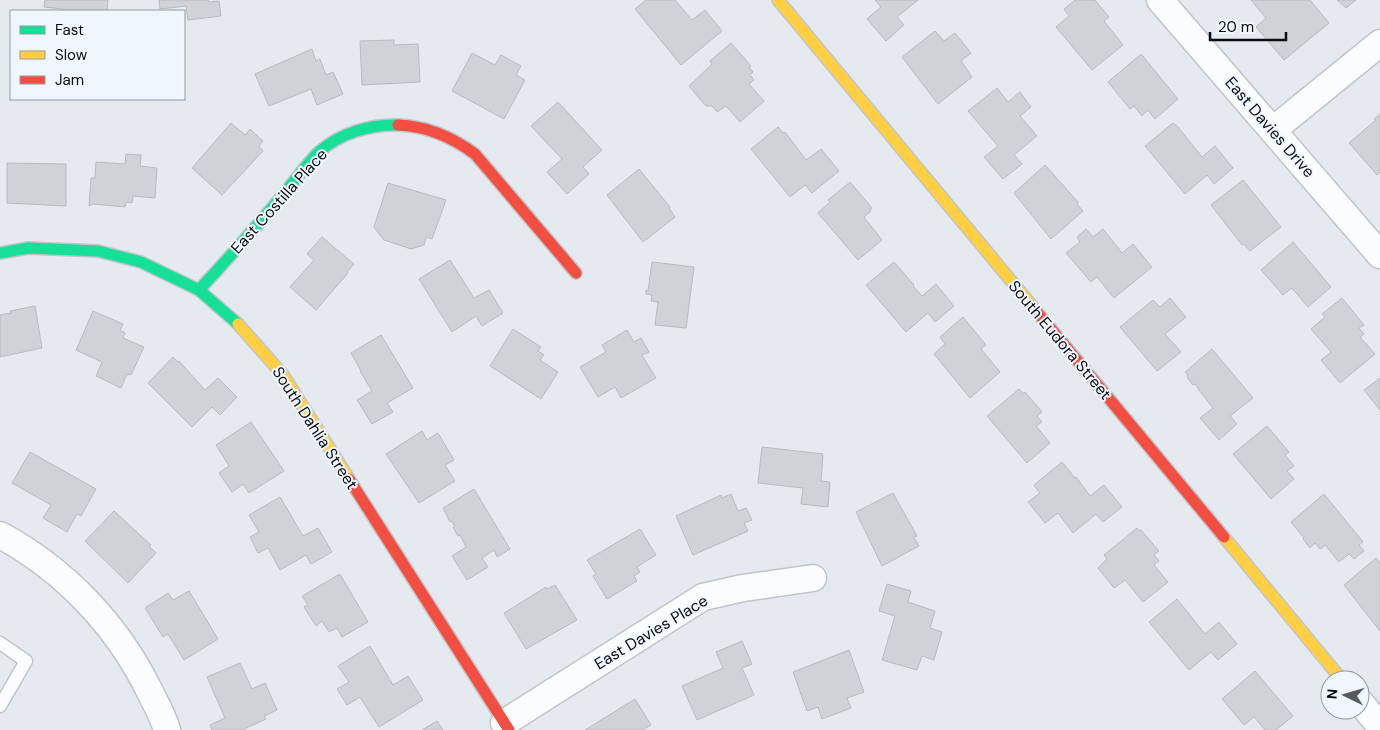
<svg xmlns="http://www.w3.org/2000/svg" width="1380" height="730" viewBox="0 0 1380 730" font-family="'DM Sans',sans-serif">
<style>
.building{fill:#cfd3d8;stroke:#b7bbbf}
.lines{fill:none;stroke-linecap:round;stroke-linejoin:round}
.lane-casing{stroke:#c1c5c9;stroke-width:15}
.street-casing{stroke:#c1c5c9;stroke-width:29}
.fast-casing{stroke:#c1c5c9;stroke-width:14}
.slow-casing{stroke:#c1c5c9;stroke-width:14}
.jam-casing{stroke:#c1c5c9;stroke-width:14}
.lane{stroke:#fbfcfd;stroke-width:12}
.street{stroke:#fbfcfd;stroke-width:26}
.fast{stroke:#16e098;stroke-width:11}
.slow{stroke:#ffcf43;stroke-width:11}
.jam{stroke:#f24e42;stroke-width:11}
.labels{text-anchor:middle;dominant-baseline:central;stroke-width:4;stroke-linejoin:round;paint-order:stroke}
.street-label{font-size:16px;fill:#0b0e11;stroke:#eff6ff}
</style>
<rect width="100%" height="100%" fill="#e5eaf0"/>
<path class="building" d="M 45,0 L 108,0 L 107,11 L 63,11 L 63,9 L 44,7 Z
M 159,0 L 208,0 L 209,2 L 219,1 L 221,16 L 188,20 L 186,6 L 160,9 Z
M 646,0 L 675,0 L 692,20 L 705,10 L 722,31 L 681,65 L 635,9 Z
M 875,0 L 918,0 L 897,17 L 904,25 L 886,41 L 867,19 L 881,7 Z
M 1075,0 L 1095,0 L 1109,17 L 1104,21 L 1123,45 L 1092,70 L 1056,27 L 1069,16 L 1064,9 Z
M 1251,0 L 1310,0 L 1329,23 L 1284,60 L 1256,27 L 1266,18 Z
M 1337,0 L 1356,0 L 1346,8 Z
M 935,31 L 944,41 L 955,33 L 971,53 L 961,61 L 972,77 L 938,104 L 902,57 Z
M 394,40 L 394,45 L 418,44 L 420,82 L 362,85 L 360,41 Z
M 731,43 L 751,66 L 749,67 L 753,72 L 750,75 L 754,80 L 749,84 L 764,101 L 740,122 L 726,106 L 717,112 L 712,106 L 706,106 L 689,86 L 712,64 L 710,61 Z
M 312,49 L 316,61 L 320,59 L 326,75 L 333,72 L 343,94 L 317,105 L 311,89 L 269,106 L 255,74 Z
M 472,53 L 495,65 L 501,55 L 521,66 L 516,75 L 525,80 L 504,119 L 452,91 Z
M 1141,54 L 1178,99 L 1155,119 L 1148,110 L 1142,116 L 1134,106 L 1130,109 L 1108,82 Z
M 997,88 L 1008,102 L 1020,92 L 1031,107 L 1020,116 L 1037,136 L 1014,155 L 1022,164 L 1003,179 L 984,157 L 998,146 L 968,111 Z
M 558,102 L 602,150 L 583,167 L 589,174 L 567,194 L 547,172 L 562,159 L 531,126 Z
M 1380,114 L 1380,172 L 1377,175 L 1349,143 L 1376,120 L 1374,119 Z
M 231,123 L 245,135 L 250,129 L 263,141 L 259,146 L 263,151 L 222,195 L 192,168 Z
M 1173,123 L 1178,127 L 1202,157 L 1215,146 L 1233,168 L 1214,184 L 1207,175 L 1185,194 L 1145,146 Z
M 778,127 L 783,133 L 785,132 L 806,160 L 821,149 L 839,171 L 812,193 L 805,185 L 790,197 L 751,149 Z
M 126,154 L 141,155 L 140,166 L 157,168 L 155,198 L 133,196 L 132,203 L 126,202 L 125,207 L 93,204 L 89,206 L 91,178 L 95,178 L 96,162 L 125,164 Z
M 7,163 L 66,164 L 66,206 L 7,203 Z
M 1045,165 L 1078,202 L 1077,204 L 1083,211 L 1051,239 L 1014,193 Z
M 639,169 L 670,207 L 669,208 L 675,217 L 643,242 L 607,195 Z
M 1243,180 L 1281,227 L 1250,251 L 1244,244 L 1242,245 L 1211,205 Z
M 850,182 L 872,208 L 870,209 L 871,211 L 864,217 L 882,240 L 858,260 L 818,213 L 830,202 L 828,200 Z
M 388,183 L 446,200 L 432,239 L 426,237 L 424,245 L 411,249 L 384,240 L 374,227 Z
M 1086,229 L 1093,237 L 1103,229 L 1122,253 L 1133,244 L 1152,267 L 1114,298 L 1097,277 L 1091,282 L 1066,253 L 1080,242 L 1077,237 Z
M 322,237 L 354,264 L 347,272 L 348,273 L 316,310 L 290,287 L 314,260 L 307,254 Z
M 1293,242 L 1331,287 L 1308,307 L 1292,288 L 1283,295 L 1261,270 Z
M 450,260 L 474,298 L 489,290 L 503,313 L 482,326 L 476,316 L 452,332 L 419,279 Z
M 652,262 L 694,267 L 686,328 L 655,325 L 658,302 L 651,301 L 652,295 L 646,294 L 646,290 L 648,291 Z
M 894,262 L 914,285 L 913,286 L 922,296 L 936,284 L 954,306 L 935,322 L 928,313 L 906,332 L 866,285 Z
M 1170,298 L 1186,317 L 1165,334 L 1181,352 L 1157,371 L 1120,327 L 1153,300 L 1160,307 Z
M 1342,298 L 1364,325 L 1359,328 L 1364,334 L 1360,337 L 1375,354 L 1340,383 L 1321,360 L 1331,352 L 1311,329 L 1325,317 L 1322,314 Z
M 35,306 L 42,348 L 0,357 L 0,315 L 11,313 L 10,311 Z
M 93,311 L 123,324 L 120,330 L 125,333 L 123,338 L 144,347 L 131,375 L 127,374 L 121,388 L 96,376 L 102,362 L 76,350 Z
M 963,317 L 986,345 L 981,349 L 1000,372 L 970,398 L 934,354 L 945,344 L 940,337 Z
M 513,329 L 541,347 L 538,351 L 544,355 L 540,360 L 558,372 L 541,399 L 490,366 Z
M 627,330 L 634,342 L 641,338 L 649,352 L 642,355 L 656,378 L 621,398 L 615,387 L 598,397 L 580,367 L 606,352 L 602,345 Z
M 381,335 L 413,388 L 387,403 L 393,412 L 372,424 L 357,400 L 372,391 L 360,371 L 361,371 L 351,353 Z
M 1212,349 L 1253,398 L 1230,416 L 1237,424 L 1219,440 L 1200,418 L 1213,408 L 1198,389 L 1199,389 L 1195,384 L 1193,385 L 1187,377 L 1188,375 L 1185,372 Z
M 173,357 L 178,362 L 179,361 L 205,390 L 218,378 L 237,397 L 220,415 L 212,407 L 192,427 L 148,383 Z
M 1380,378 L 1380,410 L 1364,390 Z
M 1019,389 L 1024,394 L 1025,392 L 1042,412 L 1037,416 L 1042,422 L 1036,426 L 1050,443 L 1027,463 L 987,416 Z
M 251,422 L 284,471 L 249,493 L 243,484 L 232,492 L 219,473 L 229,466 L 216,445 Z
M 1267,426 L 1289,452 L 1285,455 L 1294,466 L 1287,471 L 1294,479 L 1271,499 L 1233,454 Z
M 422,431 L 427,440 L 438,433 L 454,460 L 445,465 L 455,481 L 419,503 L 386,454 Z
M 762,447 L 823,454 L 821,481 L 830,482 L 828,507 L 801,504 L 803,488 L 758,483 Z
M 30,452 L 96,489 L 81,516 L 77,514 L 67,532 L 43,518 L 51,505 L 12,483 Z
M 1062,462 L 1075,478 L 1076,477 L 1090,496 L 1104,485 L 1122,507 L 1103,522 L 1096,514 L 1073,533 L 1058,513 L 1045,523 L 1028,502 L 1040,493 L 1034,485 Z
M 474,489 L 510,549 L 497,557 L 494,550 L 482,558 L 488,567 L 467,580 L 452,556 L 466,547 L 460,535 L 458,536 L 453,527 L 455,526 L 451,521 L 450,522 L 443,508 Z
M 893,493 L 917,536 L 914,537 L 919,546 L 882,566 L 856,512 Z
M 731,494 L 738,511 L 746,508 L 752,520 L 744,523 L 748,531 L 693,555 L 676,516 L 721,495 L 722,498 Z
M 1324,494 L 1363,542 L 1359,545 L 1364,551 L 1354,559 L 1349,554 L 1339,562 L 1325,545 L 1320,549 L 1315,543 L 1310,548 L 1303,539 L 1304,538 L 1291,522 Z
M 280,497 L 303,536 L 318,528 L 332,552 L 311,564 L 306,555 L 280,570 L 268,548 L 258,553 L 250,537 L 259,532 L 249,515 Z
M 114,511 L 151,545 L 149,546 L 156,553 L 128,583 L 85,541 Z
M 1137,528 L 1139,531 L 1141,530 L 1159,551 L 1154,555 L 1159,561 L 1154,565 L 1168,582 L 1143,602 L 1125,580 L 1114,588 L 1098,568 L 1107,559 L 1104,555 Z
M 640,529 L 656,555 L 637,567 L 640,572 L 634,576 L 637,581 L 607,599 L 593,576 L 596,574 L 587,560 Z
M 1376,558 L 1380,563 L 1380,631 L 1344,585 Z
M 340,574 L 368,622 L 342,637 L 337,628 L 329,632 L 322,621 L 316,626 L 304,607 L 308,605 L 302,596 Z
M 887,584 L 911,591 L 908,602 L 935,611 L 930,628 L 942,632 L 934,660 L 922,656 L 917,670 L 882,660 L 895,616 L 879,611 Z
M 555,585 L 577,620 L 526,649 L 504,613 L 546,587 L 547,589 Z
M 189,591 L 218,639 L 184,660 L 168,634 L 163,637 L 145,608 L 168,593 L 173,600 Z
M 1177,599 L 1205,634 L 1219,622 L 1237,644 L 1218,660 L 1211,652 L 1189,670 L 1149,622 Z
M 742,641 L 752,664 L 742,668 L 754,695 L 697,720 L 682,686 L 723,668 L 716,652 Z
M 370,646 L 393,685 L 408,676 L 423,700 L 379,727 L 360,697 L 347,705 L 337,689 L 349,682 L 338,666 Z
M 849,650 L 864,692 L 847,698 L 851,708 L 822,719 L 818,707 L 807,711 L 793,672 Z
M 240,663 L 252,689 L 265,683 L 277,710 L 264,716 L 266,719 L 242,730 L 212,730 L 210,725 L 225,718 L 207,677 Z
M 1255,671 L 1293,716 L 1276,730 L 1265,730 L 1254,717 L 1244,725 L 1222,699 Z
M 635,699 L 651,725 L 643,730 L 585,730 Z
M 437,721 L 443,730 L 422,730 Z"/>
<g class="lines">
<g class="lane-casing">
<path id="lane" d="M 0,643 L 26,661 L 0,706"/>
</g>
<g class="street-casing">
<path id="street" d="M 1160,0 L 1380,255
M 1273,130 L 1380,43
M 0,535 C 65,570 118,626 150,692 C 156,704 163,716 167,730
M 1360,702 L 1380,726
M 504,723 L 703,597 L 743,588 L 813,578"/>
</g>
<g class="fast-casing">
<path id="fast" d="M 0,253 L 28,248 L 98,251 L 141,262 L 199,290 L 238,324
M 199,290 C 228,259 256,227 283,195 C 294,182 308,162 320,151 C 341,133 371,124 398,125"/>
</g>
<g class="slow-casing">
<path id="slow" d="M 778,0 L 1032,306
M 238,324 L 283,375 L 349,479
M 1224,537 L 1342,680"/>
</g>
<g class="jam-casing">
<path id="jam" d="M 398,125 C 428,126 452,137 475,154 L 576,273
M 1032,306 L 1224,537
M 349,479 L 509,730"/>
</g>
<use href="#lane" class="lane"/>
<use href="#street" class="street"/>
<use href="#fast" class="fast"/>
<use href="#slow" class="slow"/>
<use href="#jam" class="jam"/>
</g>
<g class="labels">
<g class="street-label">
<text transform="translate(1270 127) rotate(49)">East Davies Drive</text>
<text transform="translate(279 201) rotate(-48)">East Costilla Place</text>
<text transform="translate(1060 340) rotate(50)">South Eudora Street</text>
<text transform="translate(315 428) rotate(57)">South Dahlia Street</text>
<text transform="translate(651 632) rotate(-31)">East Davies Place</text>
</g>
</g>
<rect x="10" y="10" width="175" height="90" fill="#eff6ff" stroke="#9499a0"/>
<rect x="20" y="26" width="25" height="8" fill="#16e098" stroke="#9499a0"/>
<text x="55" y="35" font-size="15" fill="#0b0e11">Fast</text>
<rect x="20" y="51" width="25" height="8" fill="#ffcf43" stroke="#9499a0"/>
<text x="55" y="60" font-size="15" fill="#0b0e11">Slow</text>
<rect x="20" y="76" width="25" height="8" fill="#f24e42" stroke="#9499a0"/>
<text x="55" y="85" font-size="15" fill="#0b0e11">Jam</text>
<g transform="translate(1345 695) rotate(275)"><circle r="24" fill="#eff6ff" stroke="#9499a0"/>
<path d="M0-4L9 19L0 12L-9 19Z" fill="#575b5f"/>
<text y="-8" font-size="14" font-weight="bold" text-anchor="middle" fill="#0b0e11">N</text>
</g>
<path d="M1210 32v8h76v-8" fill="none" stroke="#0b0e11" stroke-width="2.5"/>
<text x="1218" y="32" font-size="15" fill="#0b0e11" stroke="#eff6ff" stroke-width="4" paint-order="stroke">20 m</text>
</svg>
